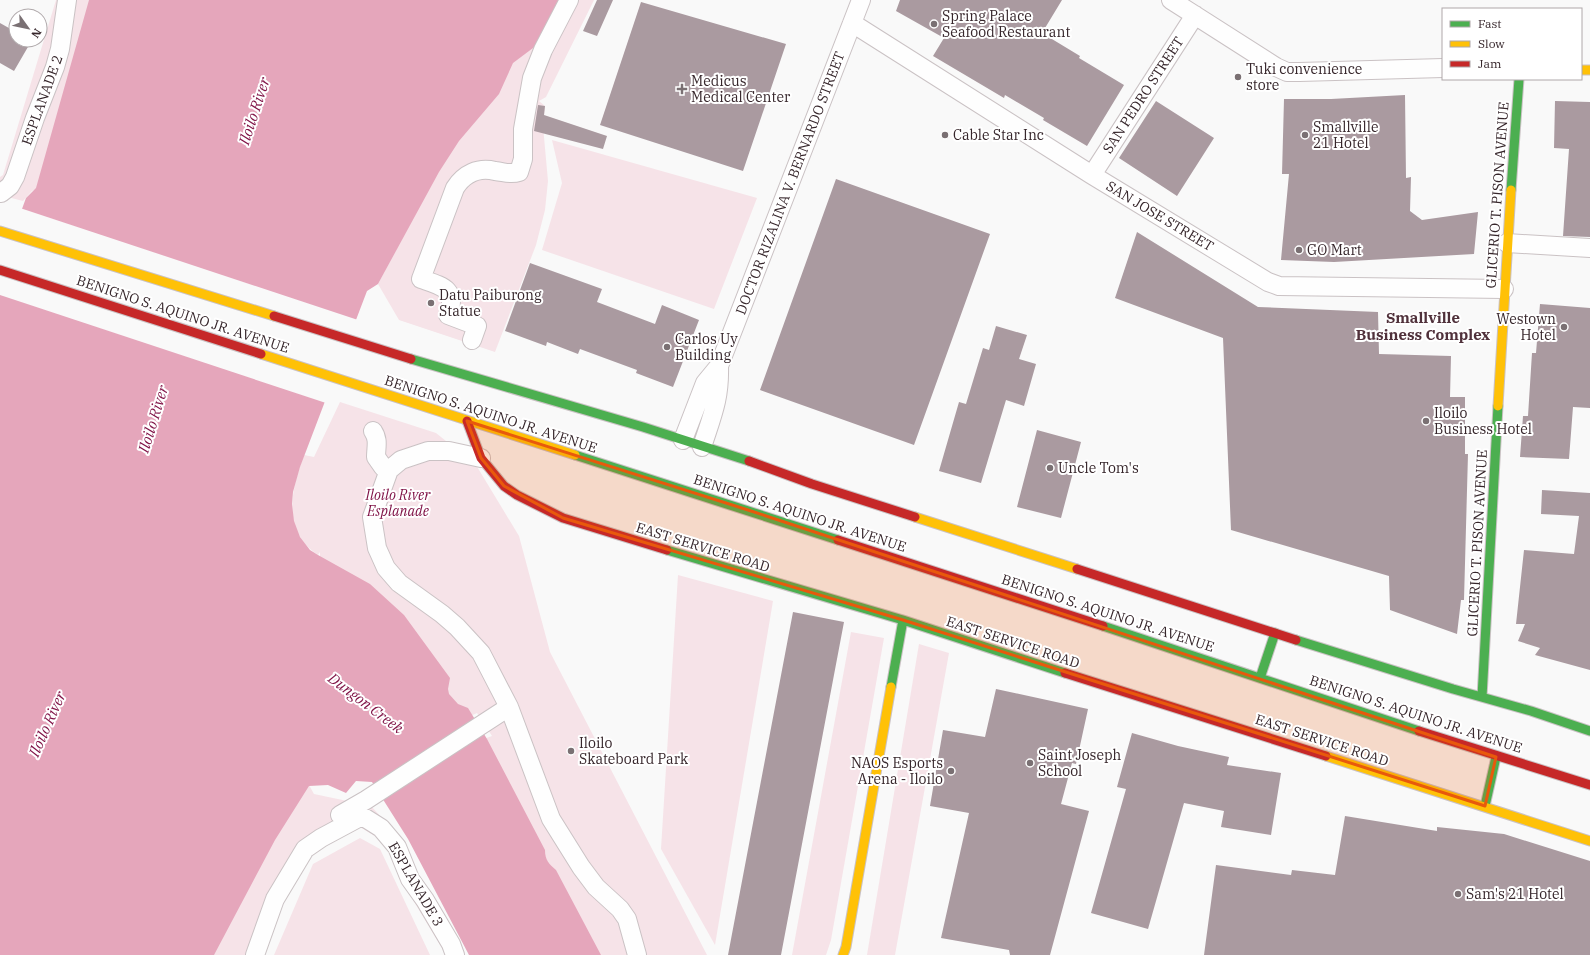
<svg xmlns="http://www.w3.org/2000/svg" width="1590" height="955" viewBox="0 0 1590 955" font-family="'IBM Plex Serif',serif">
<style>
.green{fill:#f6e3e8}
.water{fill:#e5a6bb}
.pier{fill:#f9f9f9}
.building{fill:#aa9aa0}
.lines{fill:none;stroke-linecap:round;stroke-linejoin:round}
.street-casing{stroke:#cac2c4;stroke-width:20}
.fast-casing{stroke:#cac2c4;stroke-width:11}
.slow-casing{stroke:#cac2c4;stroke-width:11}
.jam-casing{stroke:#cac2c4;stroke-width:11}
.street{stroke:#fefefe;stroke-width:18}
.fast{stroke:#4caf50;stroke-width:9}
.slow{stroke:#ffc107;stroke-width:9}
.jam{stroke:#c62828;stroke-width:9}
.marked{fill:#e8590c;fill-opacity:0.2;stroke:#e8590c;stroke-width:3;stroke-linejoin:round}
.poi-dot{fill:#7a7073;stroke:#fff;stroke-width:1.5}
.labels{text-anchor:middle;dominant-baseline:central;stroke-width:4;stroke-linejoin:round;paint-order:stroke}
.poi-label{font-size:14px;fill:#36262b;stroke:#fff;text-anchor:start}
.street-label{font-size:14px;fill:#36262b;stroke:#fff}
.park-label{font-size:14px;font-style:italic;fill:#7e0f44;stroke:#fff}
.water-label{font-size:15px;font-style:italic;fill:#7f1145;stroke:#fff}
.neighbourhood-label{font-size:15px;font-weight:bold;fill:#50313b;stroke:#fff}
</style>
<rect width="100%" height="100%" fill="#f9f9f9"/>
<path class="green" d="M 56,0 L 119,0 L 57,181 L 32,191 L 23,201 L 0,195 L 0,177 L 3,175 Z
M 529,0 L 594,0 L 546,97 L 539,101 L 545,106 L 543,126 L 548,181 L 545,210 L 536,245 L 495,352 L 399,320 L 378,284 Z
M 552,140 L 757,198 L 714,309 L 542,250 L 562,183 Z
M 340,402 L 436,433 L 476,465 L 519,536 L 550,652 L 707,955 L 569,955 L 478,741 L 492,736 L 477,713 L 453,724 L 320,566 L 320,552 L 318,555 C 281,530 291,491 304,455 L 314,457 Z
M 678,575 L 773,601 L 715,945 L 661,849 Z
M 851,632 L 884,638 L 831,940 L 826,955 L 792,955 Z
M 919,644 L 949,653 L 895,955 L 867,955 Z
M 309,785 L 314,794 L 371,806 L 403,841 L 415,869 L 457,940 L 464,955 L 446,955 L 404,885 L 390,852 L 378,838 L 360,827 L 310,855 L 283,903 L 263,955 L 161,955 Z
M 360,838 L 380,849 L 430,955 L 274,955 L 313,864 Z"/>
<path class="water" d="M 89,0 L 560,0 L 537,45 L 513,63 L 499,94 L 459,141 L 439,172 L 378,284 L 367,291 L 300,467 L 293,492 L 292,504 L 294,521 L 300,537 L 310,550 L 318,555 L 370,584 L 404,615 L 450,678 L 448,689 L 449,694 L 458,704 L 468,708 L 487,739 L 545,850 C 545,860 549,864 556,870 L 601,955 L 469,955 L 408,839 L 372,782 L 356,781 L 346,793 L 328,785 L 309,786 L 275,840 L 214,955 L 0,955 L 0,269 L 26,198 L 36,188 Z"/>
<path class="pier" d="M 20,208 L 358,320 L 326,403 L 0,295 L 0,263 Z"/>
<path class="building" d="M 597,0 L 613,0 L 597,36 L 583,31 Z
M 900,0 L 1062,0 L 1042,33 L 1080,56 L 1079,58 L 1124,85 L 1087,146 L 1043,120 L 1044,118 L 1005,95 L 1004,98 L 933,56 L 944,38 L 896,11 Z
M 641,2 L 786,44 L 743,171 L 600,125 Z
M 0,23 L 16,32 L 16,40 L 32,40 L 14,71 L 0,63 Z
M 1405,95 L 1406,178 L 1411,177 L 1410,211 L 1422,220 L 1478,212 L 1474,254 L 1334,262 L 1281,260 L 1289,174 L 1282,174 L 1284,99 L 1331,99 Z
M 1156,101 L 1214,138 L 1177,196 L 1119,158 Z
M 1555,101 L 1590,102 L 1590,237 L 1563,236 L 1569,149 L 1554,148 Z
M 538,105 L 545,106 L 544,115 L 607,136 L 603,149 L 534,131 Z
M 836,179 L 990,234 L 914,445 L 760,390 Z
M 1137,232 L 1258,307 L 1378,312 L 1379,354 L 1451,356 L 1450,397 L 1465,397 L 1465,454 L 1468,454 L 1464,600 L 1461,600 L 1457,634 L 1390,610 L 1389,576 L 1231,530 L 1223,338 L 1115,298 Z
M 530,263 L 602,289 L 597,302 L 655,324 L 662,305 L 699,320 L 673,387 L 636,373 L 637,370 L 580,349 L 578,354 L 547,342 L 546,346 L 505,331 Z
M 1540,304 L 1590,308 L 1590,408 L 1573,407 L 1569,459 L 1520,457 L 1523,416 L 1528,416 L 1532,353 L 1536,353 Z
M 996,326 L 1027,335 L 1019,359 L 1036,364 L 1024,406 L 1006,400 L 981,483 L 939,471 L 959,402 L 966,404 L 983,348 L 989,350 Z
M 1037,430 L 1081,442 L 1061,518 L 1017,507 Z
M 1542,490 L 1590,493 L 1590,670 L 1535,655 L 1540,648 L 1518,641 L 1525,624 L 1516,624 L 1524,550 L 1574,554 L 1579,516 L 1541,514 Z
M 793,612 L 844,622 L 781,955 L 728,955 Z
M 996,689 L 1088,709 L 1076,764 L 1072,763 L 1061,804 L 1089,811 L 1050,955 L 1010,955 L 1009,950 L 941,938 L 969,813 L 930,806 L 943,730 L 985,737 Z
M 1132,733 L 1178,746 L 1229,757 L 1227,765 L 1281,773 L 1271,835 L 1221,827 L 1224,811 L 1184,803 L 1148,929 L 1091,913 L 1126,789 L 1117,787 Z
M 1345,816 L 1437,831 L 1437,827 L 1504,834 L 1590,861 L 1590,955 L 1204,955 L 1216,865 L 1291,875 L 1292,870 L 1335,875 Z"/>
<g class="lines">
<g class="street-casing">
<path id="street" d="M 1171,0 L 1276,67 L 1287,72 L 1299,72 L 1443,68
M 852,23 L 1092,175 L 1268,282 L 1279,286 L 1504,289
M 1092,175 L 1195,15
M 1,193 L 10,186 L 15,177 L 35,118 L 55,67 L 60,49 L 67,0
M 1507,243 L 1590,248
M 472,340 L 477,326 L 448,315 C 458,289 442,286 421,279 L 455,188 C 464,174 478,167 495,171 C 505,172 510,175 519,172 L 523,159 L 523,129 L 532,78 L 543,50 L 569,0
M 373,431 C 379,440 376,447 376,457 L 383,467 L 389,470
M 683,440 L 705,383 L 719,366 L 861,0
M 702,447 C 712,416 720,399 719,366
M 481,458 L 449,451 L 428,451 L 401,460 L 389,470 L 372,517 L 377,548 L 386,568 L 399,583 L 442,614 L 457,627 L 481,653 L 509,707 L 551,819 L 581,867 L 596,887 L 620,909 L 627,919 L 637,955
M 340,815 L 366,800 L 509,707
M 255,955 L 275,899 L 305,849 L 321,838 L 362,816 L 381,828 L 397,847 L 410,879 L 425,900 L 451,944 L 455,955"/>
</g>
<g class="fast-casing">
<path id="fast" d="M 1511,190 L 1519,79
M 411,359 L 643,427 L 749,461
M 575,455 L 838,540
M 667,550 L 903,620 L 1065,673
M 1103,626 L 1419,731
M 1296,640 L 1453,689 L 1531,711 L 1590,731
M 1260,678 L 1275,633
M 891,687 L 903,620
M 1482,697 L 1498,406
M 1485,806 L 1496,757"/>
</g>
<g class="slow-casing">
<path id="slow" d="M 1581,70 L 1590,70
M 0,231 L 274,316
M 261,354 L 575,455
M 1498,406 L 1511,190
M 915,517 L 1077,569
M 1326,756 L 1590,841
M 843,955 L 846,947 L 891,687"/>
</g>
<g class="jam-casing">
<path id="jam" d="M 0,270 L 261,354
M 274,316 L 411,359
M 467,421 L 481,458 L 504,486 L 517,495 L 563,518 L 667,550
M 749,461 L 812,484 L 915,517
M 838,540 L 1103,626
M 1077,569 L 1296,640
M 1065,673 L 1326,756
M 1419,731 L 1590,785"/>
</g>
<use href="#street" class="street"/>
<use href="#fast" class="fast"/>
<use href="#slow" class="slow"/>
<use href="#jam" class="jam"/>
</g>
<path class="marked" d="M 467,421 L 748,510 L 1496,757 L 1485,806 L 903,620 L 563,518 L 504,486 L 481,458 Z"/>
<g class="poi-dot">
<circle cx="934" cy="24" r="4"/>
<circle cx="1238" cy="77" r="4"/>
<path d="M680 83h4v4h4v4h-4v4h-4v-4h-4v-4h4z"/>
<circle cx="945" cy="135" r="4"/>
<circle cx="1305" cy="135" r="4"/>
<circle cx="1299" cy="250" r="4"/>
<circle cx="431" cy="303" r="4"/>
<circle cx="1564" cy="327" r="4"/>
<circle cx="667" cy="347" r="4"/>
<circle cx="1426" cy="421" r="4"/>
<circle cx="1050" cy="468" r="4"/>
<circle cx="571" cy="751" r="4"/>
<circle cx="1030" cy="763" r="4"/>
<circle cx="951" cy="771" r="4"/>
<circle cx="1458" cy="894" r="4"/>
</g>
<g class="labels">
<g class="poi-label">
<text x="942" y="16">Spring Palace<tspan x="942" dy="16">Seafood Restaurant</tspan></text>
<text x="1246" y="69">Tuki convenience<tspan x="1246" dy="16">store</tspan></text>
<text x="691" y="81">Medicus<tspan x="691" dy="16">Medical Center</tspan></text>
<text x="1313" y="127">Smallville<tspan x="1313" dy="16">21 Hotel</tspan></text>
<text x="953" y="135">Cable Star Inc</text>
<text x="1307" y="250">GO Mart</text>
<text x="439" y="295">Datu Paiburong<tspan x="439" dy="16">Statue</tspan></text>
<text x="1556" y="319" text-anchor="end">Westown<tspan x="1556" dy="16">Hotel</tspan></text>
<text x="675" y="339">Carlos Uy<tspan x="675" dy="16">Building</tspan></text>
<text x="1434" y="413">Iloilo<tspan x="1434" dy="16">Business Hotel</tspan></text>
<text x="1058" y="468">Uncle Tom's</text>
<text x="579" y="743">Iloilo<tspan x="579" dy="16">Skateboard Park</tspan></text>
<text x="1038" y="755">Saint Joseph<tspan x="1038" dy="16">School</tspan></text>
<text x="943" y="763" text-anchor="end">NAOS Esports<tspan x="943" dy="16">Arena - Iloilo</tspan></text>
<text x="1466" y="894">Sam's 21 Hotel</text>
</g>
<g class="street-label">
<text transform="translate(1143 95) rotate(-57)">SAN PEDRO STREET</text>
<text transform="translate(42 100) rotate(-70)">ESPLANADE 2</text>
<text transform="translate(790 183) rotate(-69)">DOCTOR RIZALINA V. BERNARDO STREET</text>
<text transform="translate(1497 195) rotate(-86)">GLICERIO T. PISON AVENUE</text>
<text transform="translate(1160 216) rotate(31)">SAN JOSE STREET</text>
<text transform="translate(183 314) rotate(18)">BENIGNO S. AQUINO JR. AVENUE</text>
<text transform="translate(491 414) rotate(18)">BENIGNO S. AQUINO JR. AVENUE</text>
<text transform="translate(800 513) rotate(18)">BENIGNO S. AQUINO JR. AVENUE</text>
<text transform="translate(1477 543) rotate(-87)">GLICERIO T. PISON AVENUE</text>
<text transform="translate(703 547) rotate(17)">EAST SERVICE ROAD</text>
<text transform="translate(1108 613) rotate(18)">BENIGNO S. AQUINO JR. AVENUE</text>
<text transform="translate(1013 642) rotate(18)">EAST SERVICE ROAD</text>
<text transform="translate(1416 714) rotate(18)">BENIGNO S. AQUINO JR. AVENUE</text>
<text transform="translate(1322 740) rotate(18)">EAST SERVICE ROAD</text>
<text transform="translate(416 884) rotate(60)">ESPLANADE 3</text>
</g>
<g class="park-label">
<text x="398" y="495">Iloilo River<tspan x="398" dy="16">Esplanade</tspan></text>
</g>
<g class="water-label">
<text transform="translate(254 111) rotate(-72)">Iloilo River</text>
<text transform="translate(153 419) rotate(-73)">Iloilo River</text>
<text transform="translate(366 703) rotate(37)">Dungon Creek</text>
<text transform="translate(47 724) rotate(-66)">Iloilo River</text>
</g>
<g class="neighbourhood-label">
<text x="1423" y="317">Smallville<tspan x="1423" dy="17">Business Complex</tspan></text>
</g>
</g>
<rect x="1442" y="8" width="140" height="72" fill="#ffffff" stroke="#afa8aa"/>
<rect x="1450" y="21" width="20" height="6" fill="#4caf50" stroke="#afa8aa"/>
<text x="1478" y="28" font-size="12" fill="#36262b">Fast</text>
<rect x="1450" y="41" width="20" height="6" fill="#ffc107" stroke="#afa8aa"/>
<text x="1478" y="48" font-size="12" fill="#36262b">Slow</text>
<rect x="1450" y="61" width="20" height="6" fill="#c62828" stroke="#afa8aa"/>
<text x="1478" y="68" font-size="12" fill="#36262b">Jam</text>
<g transform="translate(28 28) rotate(123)"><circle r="19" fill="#ffffff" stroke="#afa8aa"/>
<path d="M0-3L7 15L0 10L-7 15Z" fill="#7a7073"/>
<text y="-6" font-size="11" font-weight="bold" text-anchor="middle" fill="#36262b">N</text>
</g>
</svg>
